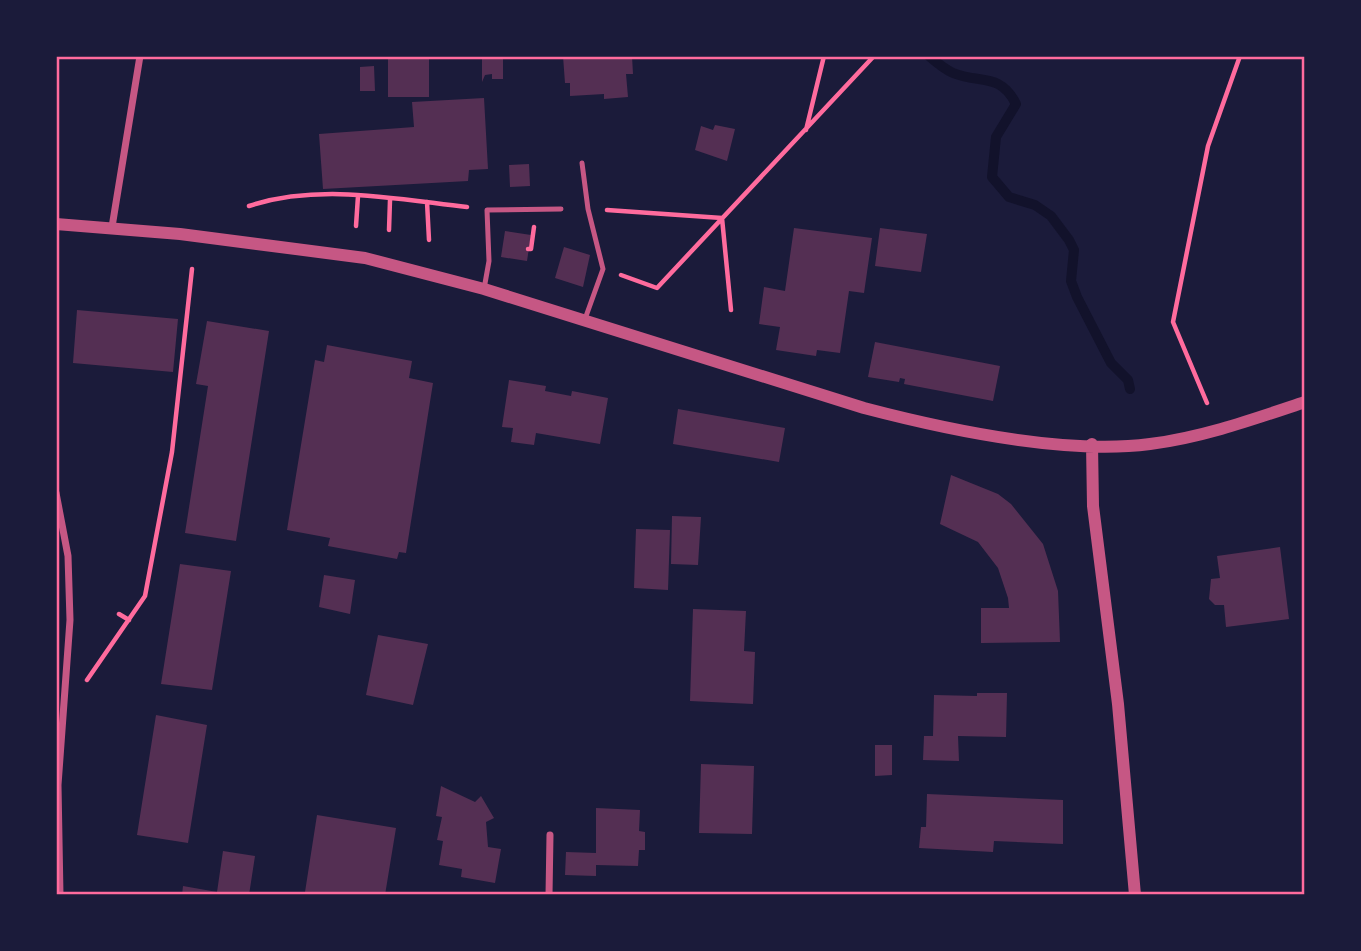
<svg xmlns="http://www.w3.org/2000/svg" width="1361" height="951" viewBox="0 0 1361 951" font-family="Cabin,sans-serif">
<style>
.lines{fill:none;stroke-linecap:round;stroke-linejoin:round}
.stream{stroke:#12122b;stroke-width:10}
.building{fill:#542f53}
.path{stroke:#ff6b9d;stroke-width:4.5}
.service{stroke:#c65784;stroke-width:5}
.minor{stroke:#c65784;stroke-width:7}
.tertiary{stroke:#c65784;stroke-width:12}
.neatline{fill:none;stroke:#ff6b9d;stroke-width:2.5}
</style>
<rect width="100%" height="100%" fill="#1b1b3a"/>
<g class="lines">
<path class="stream" d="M 929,56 C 936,62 944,69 953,73 C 979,84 1000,72 1016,104 L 996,137 L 992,177 L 1009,197 L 1035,205 L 1051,216 L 1069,240 L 1074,250 L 1071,281 L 1077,297 L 1111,363 L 1128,380 L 1130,389"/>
</g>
<path class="building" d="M 388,56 L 429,56 L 429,97 L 388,97 Z
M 482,56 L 503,56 L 503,79 L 492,79 L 492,74 L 485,75 L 482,82 Z
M 563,56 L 632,56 L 633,74 L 626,74 L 628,97 L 604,99 L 604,94 L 570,96 L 570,83 L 565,83 Z
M 374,66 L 375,91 L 360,91 L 360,67 Z
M 484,98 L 488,169 L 469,170 L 468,181 L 323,189 L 319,134 L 414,127 L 412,102 Z
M 715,125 L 735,129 L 727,161 L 695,150 L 701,126 L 713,130 Z
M 529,164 L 530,186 L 510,187 L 509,165 Z
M 794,228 L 872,238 L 864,293 L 849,291 L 840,353 L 817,350 L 816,356 L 776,350 L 780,327 L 759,324 L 764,287 L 785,291 Z
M 880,228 L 927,234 L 921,272 L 875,266 Z
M 505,231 L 531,235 L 527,261 L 501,257 Z
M 564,247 L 590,255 L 583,287 L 555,278 Z
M 77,310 L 178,319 L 173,372 L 73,363 Z
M 207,321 L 269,331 L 236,541 L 185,533 L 208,386 L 196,384 Z
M 875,342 L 1000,366 L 993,401 L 904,384 L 905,379 L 900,378 L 899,382 L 868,377 Z
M 327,345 L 412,361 L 409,378 L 433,383 L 406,553 L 399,552 L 397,559 L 328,546 L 330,538 L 287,530 L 315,360 L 324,362 Z
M 509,380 L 546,386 L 545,391 L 571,396 L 572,391 L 608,398 L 600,444 L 536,433 L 534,445 L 511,442 L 513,428 L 502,427 Z
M 678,409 L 785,428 L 779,462 L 673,444 Z
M 951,475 L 998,494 L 1011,504 L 1043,544 L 1058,591 L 1060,642 L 981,643 L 981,608 L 1009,608 L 1008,598 L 998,568 L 978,542 L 940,524 Z
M 672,516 L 701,517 L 698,565 L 671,564 Z
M 636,529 L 670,530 L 668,590 L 634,588 Z
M 1280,547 L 1289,619 L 1226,627 L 1224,605 L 1215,605 L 1209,599 L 1211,579 L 1220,578 L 1217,556 Z
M 180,564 L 231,571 L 212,690 L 161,684 Z
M 324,575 L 355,580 L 350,614 L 319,607 Z
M 693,609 L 746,611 L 744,651 L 755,652 L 753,704 L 690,701 Z
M 378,635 L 428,644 L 413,705 L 366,695 Z
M 977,693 L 1007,693 L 1006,737 L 958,736 L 959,761 L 923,760 L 924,736 L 933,736 L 934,695 L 977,696 Z
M 156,715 L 207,725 L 188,843 L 137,835 Z
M 875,745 L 892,745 L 892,775 L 875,776 Z
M 701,764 L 754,766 L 752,834 L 699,833 Z
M 441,786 L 475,802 L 481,796 L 494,818 L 486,822 L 488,847 L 501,849 L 495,883 L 461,877 L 462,869 L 439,865 L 443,841 L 437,840 L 442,817 L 436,816 Z
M 927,794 L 1063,800 L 1063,844 L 994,841 L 993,852 L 919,848 L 921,827 L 926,827 Z
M 596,808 L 640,810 L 639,831 L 645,832 L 645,850 L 639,850 L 638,866 L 596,865 L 596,876 L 565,875 L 566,852 L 596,853 Z
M 317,815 L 396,828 L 385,895 L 305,892 Z
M 223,851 L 255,856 L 249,895 L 182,895 L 183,886 L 217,892 Z"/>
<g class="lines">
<path class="path" d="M 806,130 L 824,56
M 427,202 L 429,240
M 249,206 C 319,183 396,199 467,207
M 607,210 L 722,218 L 731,310
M 356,226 L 358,196
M 389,230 L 390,200
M 528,249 L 531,249 L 534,227
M 621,275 L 657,288 L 874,56
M 1207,403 L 1173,322 L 1208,146 L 1240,56
M 119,614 L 129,620
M 87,680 L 145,596 L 172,452 L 192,269"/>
<path class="service" d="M 582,163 L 588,209 L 603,269 L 585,319
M 484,289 L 489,261 L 487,210 L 561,209"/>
<path class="minor" d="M 112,227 L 140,56
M 56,493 L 68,556 L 70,620 L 58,785 L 60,895
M 549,895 L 550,835"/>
<path class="tertiary" d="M 56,224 L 180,234 L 365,258 L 484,289 L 864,408 C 948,430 1064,455 1150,444 C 1204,437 1254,419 1305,402
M 1092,444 L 1093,506 L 1118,704 L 1135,895"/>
</g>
<rect width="1361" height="951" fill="none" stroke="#1b1b3a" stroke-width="116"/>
<rect x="58" y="58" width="1245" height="835" class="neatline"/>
</svg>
